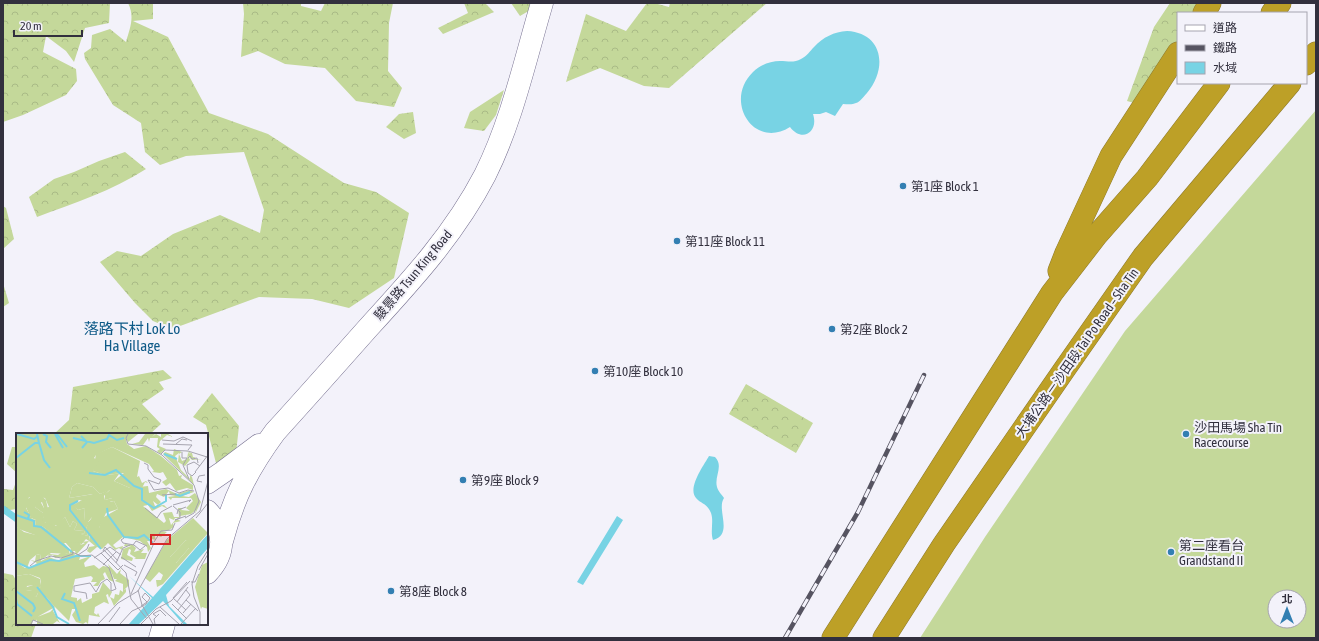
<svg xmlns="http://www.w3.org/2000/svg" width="1319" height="641" viewBox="0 0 1319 641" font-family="'Asap Condensed','Noto Sans TC',sans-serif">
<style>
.grass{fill:#c4d89a;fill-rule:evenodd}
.forest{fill:url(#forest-crowns)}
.water{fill:#78d3e4}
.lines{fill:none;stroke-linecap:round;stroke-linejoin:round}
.stream{stroke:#78d3e4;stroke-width:7}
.minor-casing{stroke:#756f8f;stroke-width:23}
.highway-casing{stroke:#8c792f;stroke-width:23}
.minor{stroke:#fff;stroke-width:22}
.highway{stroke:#bda027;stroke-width:22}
.rail-casing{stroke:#565461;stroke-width:4.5}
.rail{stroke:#f3f2fa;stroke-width:3;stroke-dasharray:9;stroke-linecap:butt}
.poi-dot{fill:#337fb2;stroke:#f3f2fa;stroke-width:1.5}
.labels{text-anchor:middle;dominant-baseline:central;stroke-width:4;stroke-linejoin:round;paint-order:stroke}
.poi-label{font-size:13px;fill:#32303e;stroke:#f3f2fa;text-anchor:start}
.street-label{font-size:13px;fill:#32303e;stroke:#f3f2fa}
.quarter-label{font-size:15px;fill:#0e5a87;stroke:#f3f2fa}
.inset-river{fill:none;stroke:#78d3e4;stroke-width:2}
.inset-road{fill:none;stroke:#a6a4af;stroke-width:1}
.view{fill:#d62828;fill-opacity:0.15;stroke:#d62828;stroke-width:2}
.inset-edge{fill:none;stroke:#32303e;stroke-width:2}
</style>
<defs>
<pattern id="forest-crowns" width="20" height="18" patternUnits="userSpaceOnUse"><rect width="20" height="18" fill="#c4d89a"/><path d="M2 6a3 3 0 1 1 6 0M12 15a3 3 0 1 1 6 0" fill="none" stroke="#a9ba86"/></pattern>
</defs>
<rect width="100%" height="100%" fill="#f3f2fa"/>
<path class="grass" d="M 1316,110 L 1316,638 L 920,638 L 985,537 L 1125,331 ZM 1275,597 L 1299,597 L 1299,621 L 1275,621 Z"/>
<path class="forest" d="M 3,3 L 110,3 L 109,23 L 85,28 L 74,62 L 66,51 L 46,36 L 43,52 L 76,69 L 77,81 L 66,95 L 23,115 L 3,122 Z
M 128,3 L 153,3 L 153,19 L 133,21 L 168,37 L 209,113 L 268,134 L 344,183 L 376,192 L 409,213 L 394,278 L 349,308 L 312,299 L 259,297 L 172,329 L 153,321 L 135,303 L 100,262 L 117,251 L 141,256 L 173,234 L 220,215 L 260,233 L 264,210 L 244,152 L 186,156 L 160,165 L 145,152 L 141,123 L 113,105 L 85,59 L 84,53 L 91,48 L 92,35 L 110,29 L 126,42 C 130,28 135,17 128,3 Z
M 243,3 L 301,3 L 301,6 L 321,11 L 325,3 L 393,3 L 389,23 L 388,71 L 402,88 L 394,107 L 356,101 L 325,68 L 285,64 L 258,51 L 241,57 L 244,14 Z
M 464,3 L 485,3 L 494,12 L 443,34 L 438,28 L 468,13 Z
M 511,3 L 537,3 L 532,9 L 520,16 Z
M 647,3 L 654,3 L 669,7 L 670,3 L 767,3 L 669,88 L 644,86 L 600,68 L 566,82 L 586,14 L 626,31 Z
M 1170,3 L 1236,3 L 1233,4 L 1209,3 L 1202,13 L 1178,13 L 1178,47 L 1138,104 L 1127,101 L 1154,27 Z
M 504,90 L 496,115 L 484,131 L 464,128 L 470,112 Z
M 413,112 L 416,133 L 404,139 L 386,127 L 399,114 Z
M 125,152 L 146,169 C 112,191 74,203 37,217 L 29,197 L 54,179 L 74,172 L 99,161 Z
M 3,206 L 6,208 L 14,239 L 3,249 Z
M 3,283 L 9,303 L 3,307 Z
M 163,370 L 172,378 L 159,382 L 164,389 L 142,404 L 161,424 L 150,434 L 54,434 L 69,420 L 73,387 Z
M 746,384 L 813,423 L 796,453 L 729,414 Z
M 212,393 L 239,426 L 236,453 L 216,463 L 206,425 L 193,417 Z
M 12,447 L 17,447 L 17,473 L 7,464 Z
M 17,479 L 17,509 L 10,510 L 3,515 L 3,480 L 4,489 L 13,490 Z
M 3,573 L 13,575 L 17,582 L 17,624 L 36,624 L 31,638 L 3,638 Z"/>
<path class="water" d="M 847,31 C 883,33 888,68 867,93 C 864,96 860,102 856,103 C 852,105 847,104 843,104 L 835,116 L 826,112 L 820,114 L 813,114 C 819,132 802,143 790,127 C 754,150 723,101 753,72 C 760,65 770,61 780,61 C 788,61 794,63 801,59 C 807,56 810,51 814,47 C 823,37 834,32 847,31 Z
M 709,456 L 715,457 C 724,466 714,476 717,487 C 718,491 722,495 724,498 C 716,510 734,534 713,540 C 710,532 714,521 711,513 C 707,503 701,504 696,498 C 687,488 704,465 709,456 Z
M 617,516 L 623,520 L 583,585 L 577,582 Z"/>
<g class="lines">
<path class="stream" d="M 3,509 L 17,519"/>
<g class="minor-casing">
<path id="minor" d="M 207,483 L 223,472 L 259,445
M 207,511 C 226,531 226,553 207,573
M 222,541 C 234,496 248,469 275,432 C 306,398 337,363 368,328 C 412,280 455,233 485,175 C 512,121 525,60 542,3
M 160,638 L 164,624"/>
</g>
<g class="highway-casing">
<path id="highway" d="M 1204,13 L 1210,3
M 1272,13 L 1280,3
M 1306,64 L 1316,53
M 1059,271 L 1066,253 L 1111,156 L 1178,53
M 833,638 L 1052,293 L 1096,236 L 1147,178 L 1219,83
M 884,638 L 944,544 L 1064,370 L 1143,257 L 1290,83"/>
</g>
<use href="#minor" class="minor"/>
<use href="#highway" class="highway"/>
<g class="rail-casing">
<path id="rail" d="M 785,638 L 858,512 L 924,375"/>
</g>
<use href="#rail" class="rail"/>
</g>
<g class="poi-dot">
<circle cx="903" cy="186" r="4"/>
<circle cx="677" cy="241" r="4"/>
<circle cx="832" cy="329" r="4"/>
<circle cx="595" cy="371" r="4"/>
<circle cx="1186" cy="434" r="4"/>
<circle cx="463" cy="480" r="4"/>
<circle cx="1171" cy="552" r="4"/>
<circle cx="391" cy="591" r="4"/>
</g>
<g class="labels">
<g class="poi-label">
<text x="911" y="186">第1座 Block 1</text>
<text x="685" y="241">第11座 Block 11</text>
<text x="840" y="329">第2座 Block 2</text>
<text x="603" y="371">第10座 Block 10</text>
<text x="1194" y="427">沙田馬場 Sha Tin<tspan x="1194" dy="15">Racecourse</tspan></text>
<text x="471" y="480">第9座 Block 9</text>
<text x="1179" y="545">第二座看台<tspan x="1179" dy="15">Grandstand II</tspan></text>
<text x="399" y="591">第8座 Block 8</text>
</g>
<g class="street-label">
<text transform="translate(413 275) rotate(-50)">駿景路 Tsun King Road</text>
<text transform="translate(1077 353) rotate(-55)">大埔公路－沙田段 Tai Po Road – Sha Tin</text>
</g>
<g class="quarter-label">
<text x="132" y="328">落路下村 Lok Lo<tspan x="132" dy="17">Ha Village</tspan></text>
</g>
</g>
<g transform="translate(16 433)">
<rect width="192" height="192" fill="#f3f2fa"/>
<path d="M 96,14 L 124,28 L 121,44 L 123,43 L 126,50 L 130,48 L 132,50 L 129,49 L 126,55 L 114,55 L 98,48 L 108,40 L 89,42 L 77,38 L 80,21 ZM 61,50 L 77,54 L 84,61 L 94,56 L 88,63 L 89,67 L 96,65 L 94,69 L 98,68 L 102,76 L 90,80 L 83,95 L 73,103 L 73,108 L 70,106 L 65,112 L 64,110 L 48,110 L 56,119 L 53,118 L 53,121 L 35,120 L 25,127 L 24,121 L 20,122 L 14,127 L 11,135 L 0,129 L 0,93 L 8,99 L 20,102 L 37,101 L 26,93 L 19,93 L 20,87 L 15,85 L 8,70 L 14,64 L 25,62 L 30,67 L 32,76 L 28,75 L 26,69 L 19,74 L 27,80 L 29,90 L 36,90 L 40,93 L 49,84 L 54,94 L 57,88 L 61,91 L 58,97 L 68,98 L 69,100 L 65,101 L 72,103 L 70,95 L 76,84 L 72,89 L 68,88 L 69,75 L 62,77 L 57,72 L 77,61 L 53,65 L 56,54 ZM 177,85 L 192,100 L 147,151 L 141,154 L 140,147 L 145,147 L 147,142 L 143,139 L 134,149 L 129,145 L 151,107 ZM 170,107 L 173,115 L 160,130 L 155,130 L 154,124 ZM 13,141 L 24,146 L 25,153 L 24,155 L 18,152 L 11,153 L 10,157 L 17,158 L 16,161 L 20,164 L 22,160 L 30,160 L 32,162 L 30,164 L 39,174 L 23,183 L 20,188 L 17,187 L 16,191 L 0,191 L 0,143 Z" fill="#c4d89a" fill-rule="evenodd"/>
<path d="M 0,1 L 122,1 L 112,9 L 110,5 L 111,11 L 118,16 L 130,13 L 145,23 L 161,37 L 163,43 L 166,42 L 165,45 L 177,52 L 177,57 L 171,55 L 160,58 L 154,50 L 150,53 L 146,49 L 151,46 L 147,39 L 144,40 L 136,39 L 138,38 L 133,31 L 96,14 L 80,22 L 78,25 L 83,28 L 77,38 L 89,42 L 109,40 L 103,41 L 98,48 L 114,55 L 132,53 L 133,60 L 150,56 L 161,61 L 174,57 L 178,59 L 166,63 L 173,64 L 179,60 L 185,69 L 179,81 L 180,77 L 175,81 L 164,83 L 163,85 L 159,85 L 158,87 L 153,85 L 155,92 L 160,86 L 165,88 L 157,90 L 158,94 L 153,97 L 146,98 L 151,99 L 145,104 L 138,101 L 140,107 L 132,105 L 134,108 L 131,108 L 135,115 L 132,119 L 131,114 L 124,108 L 107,104 L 97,112 L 100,115 L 107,113 L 106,117 L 103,115 L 99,117 L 92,110 L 86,116 L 81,114 L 74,120 L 71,118 L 73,114 L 79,113 L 73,108 L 60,122 L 59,118 L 57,118 L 59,122 L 56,124 L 60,122 L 64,124 L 63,127 L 75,123 L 68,130 L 69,134 L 78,132 L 83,136 L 87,133 L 93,134 L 92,131 L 101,141 L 105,136 L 104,140 L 113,147 L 113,152 L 108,157 L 110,156 L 110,159 L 98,173 L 94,164 L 98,166 L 99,161 L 103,162 L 104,157 L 107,159 L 107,151 L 99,148 L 101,146 L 98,146 L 95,138 L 98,149 L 93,147 L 89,139 L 87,141 L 89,146 L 85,148 L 82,153 L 77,153 L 81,149 L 75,149 L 77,145 L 75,143 L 59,146 L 55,164 L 61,165 L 61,168 L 65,165 L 66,170 L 76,165 L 76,161 L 83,159 L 87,149 L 96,159 L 93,165 L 92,161 L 90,162 L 93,171 L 88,169 L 79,174 L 78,180 L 81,182 L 82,180 L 84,184 L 73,182 L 72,191 L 70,189 L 67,191 L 60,189 L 56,182 L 60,176 L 56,176 L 53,188 L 39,174 L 37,178 L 44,190 L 41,188 L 37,191 L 21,191 L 21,184 L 34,179 L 39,174 L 30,164 L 30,160 L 22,160 L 20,164 L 16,163 L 16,158 L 5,156 L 20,151 L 24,155 L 25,149 L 24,145 L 13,141 L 0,143 L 0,129 L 9,135 L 16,134 L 21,130 L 14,127 L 19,128 L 20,122 L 24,121 L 25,128 L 33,124 L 43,128 L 46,124 L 39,125 L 37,122 L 32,123 L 33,121 L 42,122 L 48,118 L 50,121 L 53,121 L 55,116 L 49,109 L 64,110 L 65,112 L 69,110 L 65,109 L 73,108 L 74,99 L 77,95 L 83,95 L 86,85 L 102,76 L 98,68 L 92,69 L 96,65 L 89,67 L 89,61 L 94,57 L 84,61 L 77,54 L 61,50 L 56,54 L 53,65 L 78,61 L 77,65 L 68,68 L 63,67 L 58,72 L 62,77 L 69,75 L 68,88 L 71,86 L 72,89 L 77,85 L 70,95 L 72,103 L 64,101 L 69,100 L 68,98 L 58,97 L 61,91 L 57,88 L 54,94 L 49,84 L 42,93 L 26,89 L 28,84 L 22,83 L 27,80 L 19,74 L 20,71 L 24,68 L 28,75 L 33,74 L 29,65 L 22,64 L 13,64 L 10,75 L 16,86 L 20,87 L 19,93 L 26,93 L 38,101 L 35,104 L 27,105 L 3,96 L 0,93 ZM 153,58 L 154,62 L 159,63 L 152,64 L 155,67 L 156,65 L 175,65 L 177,68 L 170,75 L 174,78 L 165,77 L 167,75 L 162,75 L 163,84 L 158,84 L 156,79 L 147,80 L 150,88 L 148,90 L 127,73 L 132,72 L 136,78 L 146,73 L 152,76 L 148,72 L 139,73 L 137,68 L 142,72 L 145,69 L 140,64 L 141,61 L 148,64 ZM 129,1 L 139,1 L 136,4 L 140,1 L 145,4 L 145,1 L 152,1 L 157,4 L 151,2 L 144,8 L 143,13 L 150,16 L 144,21 L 141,18 L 144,16 L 141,14 L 142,5 L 134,5 L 133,9 L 132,5 L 127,12 L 116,11 L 123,9 ZM 158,16 L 166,19 L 163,21 L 166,28 L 171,26 L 172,20 L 175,21 L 170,18 L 176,20 L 177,24 L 180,24 L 176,26 L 186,27 L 176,27 L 172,23 L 174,27 L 169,33 L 162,29 L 163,20 L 159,23 L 165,37 L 174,46 L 174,42 L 176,44 L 178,52 L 147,21 L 149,19 L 157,22 ZM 170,107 L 174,110 L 173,115 L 160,130 L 154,130 L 154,124 ZM 109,111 L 117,112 L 120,115 L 118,119 L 128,116 L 125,120 L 131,120 L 129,126 L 118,126 L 120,125 L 114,121 L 115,117 L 113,116 L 111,122 L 117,125 L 116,128 L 105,126 L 107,116 L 115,113 L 108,113 ZM 192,129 L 192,176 L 186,174 L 185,176 L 179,154 L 186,132 Z" fill="#c4d89a" fill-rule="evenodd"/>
<path d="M 192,101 L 192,115 L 150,162 L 153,173 L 171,191 L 167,191 L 147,168 L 123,191 L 113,191 L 136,165 L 113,143 L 137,164 Z" fill="#78d3e4"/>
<path class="inset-river" d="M 1,1 L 18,6 L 22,3M 27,1 L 31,3 L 30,9 L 35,15M 39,1 L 47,15M 41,1 L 51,14M 65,3 L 71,9 L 66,15M 57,5 L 78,10 L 91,6 L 93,2 L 101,7 L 108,5M 23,10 L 28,27 L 34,35M 148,21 L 161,26M 0,25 L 19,10 L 23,10 L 21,1M 73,40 L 89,42 L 100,37 L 118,53 L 126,56 L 126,67 L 138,75 L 150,68 L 150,62M 159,61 L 164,63 L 174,59M 62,68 L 54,72 L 54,77 L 85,116M 91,75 L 92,82 L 108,104 L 122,105 L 128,102 L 137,110M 8,79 L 13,82 L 12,86 L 18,88 L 18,93 L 25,94 L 56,119M 0,82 L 12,86M 0,129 L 13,135 L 34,127 L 43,128 L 60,123 L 75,123M 21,154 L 37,174 L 41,184 L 53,191M 0,158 L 17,171 L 19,175 L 17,179M 49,160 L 46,166 L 58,170 L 64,188M 0,166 L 1,171 L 16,183"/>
<path class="inset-road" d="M 112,1 L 110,5 L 112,11 L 130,13 L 146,22 L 178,52 L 183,68 L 178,80 L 169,85M 146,7 L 158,8 L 167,4 L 176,8M 147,11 L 176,12 L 172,17M 160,11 L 166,6 L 171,7M 166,19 L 166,25 L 171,25 L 167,32 L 173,46M 145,21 L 149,17 L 172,18 L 191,24M 172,25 L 174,23 L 176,26 L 181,25 L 182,30M 128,30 L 132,32 L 132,36 L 138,44 L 145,47 L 143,51 L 132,47 L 138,57 L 152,55 L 163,60 L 172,57 L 178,58M 179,39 L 192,22M 180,39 L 176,43 L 172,40 L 171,32 L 178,29 L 184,33M 186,49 L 181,48 L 183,43 L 189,42M 146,62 L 160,61M 157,72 L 175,67 L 173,69M 157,73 L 164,79 L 164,85 L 159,87 L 170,83M 129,75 L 141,85 L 145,79 L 156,73M 161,81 L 162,77 L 170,74M 180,85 L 192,70M 108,105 L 105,107 L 107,110 L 118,112M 138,109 L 145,98 L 156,97 L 159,90M 117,112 L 120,108 L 131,113M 118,112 L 124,117 L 129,113M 88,117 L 110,140 L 115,166 L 131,186M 87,118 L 89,114 L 102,128M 85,120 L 102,137 L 107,132M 62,122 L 71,116 L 73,111M 105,124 L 120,134M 78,125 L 94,114 L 105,122M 100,130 L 107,115 L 114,112M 87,132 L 100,119M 108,132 L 121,139 L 119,143M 14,133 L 20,128 L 35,123 L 45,125 L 57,121 L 56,119 L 65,123 L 76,122 L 93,135 L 100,156 L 95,158 L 95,150 L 91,146 L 85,150 L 80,159 L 74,150 L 58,153 L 58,158 L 70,160 L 71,166M 183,137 L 192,121M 175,149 L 179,149 L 183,141M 122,157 L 126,172 L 137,191M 115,161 L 138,110M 157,165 L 171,149M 157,165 L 170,177M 170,167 L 182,178M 161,169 L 172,154M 156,171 L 171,186M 125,173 L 131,169 L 126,164 L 129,160 L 134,165 L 130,171 L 127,173M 144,174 L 163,191M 162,177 L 174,162 L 170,157M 167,180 L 175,171M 140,183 L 137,181 L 144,177 L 150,183M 93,189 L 104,174M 15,191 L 17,187 L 27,191M 82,191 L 102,170 L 122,158 L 151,106 L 184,78 L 192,48M 104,191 L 116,178 L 127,173M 125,191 L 140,176 L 155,168 L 174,148M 139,191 L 138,186 L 143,181M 165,191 L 180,175M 184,191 L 184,179 L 178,164 L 176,151 L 182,133 L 192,117"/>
<path class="view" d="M 135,102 L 154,102 L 154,111 L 135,111 Z"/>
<rect width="192" height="192" class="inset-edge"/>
</g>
<rect width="1319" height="641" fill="none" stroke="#32303e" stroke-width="8"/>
<rect x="1177" y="12" width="130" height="72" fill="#f3f2fa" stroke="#a6a4af"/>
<rect x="1185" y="25" width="20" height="6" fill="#ffffff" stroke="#a6a4af"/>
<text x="1213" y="32" font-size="12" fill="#32303e">道路</text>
<rect x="1185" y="45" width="20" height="6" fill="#565461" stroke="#a6a4af"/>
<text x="1213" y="52" font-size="12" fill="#32303e">鐵路</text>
<rect x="1185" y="62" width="20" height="12" fill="#78d3e4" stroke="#a6a4af"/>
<text x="1213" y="72" font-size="12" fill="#32303e">水域</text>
<g transform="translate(1287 609)"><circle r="19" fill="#f3f2fa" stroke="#a6a4af"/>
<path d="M0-3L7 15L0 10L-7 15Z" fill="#337fb2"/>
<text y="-6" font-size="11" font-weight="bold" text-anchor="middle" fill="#32303e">北</text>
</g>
<path d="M14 30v6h68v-6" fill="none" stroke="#32303e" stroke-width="2"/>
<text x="20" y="30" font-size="12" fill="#32303e" stroke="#f3f2fa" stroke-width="3" paint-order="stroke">20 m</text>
</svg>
